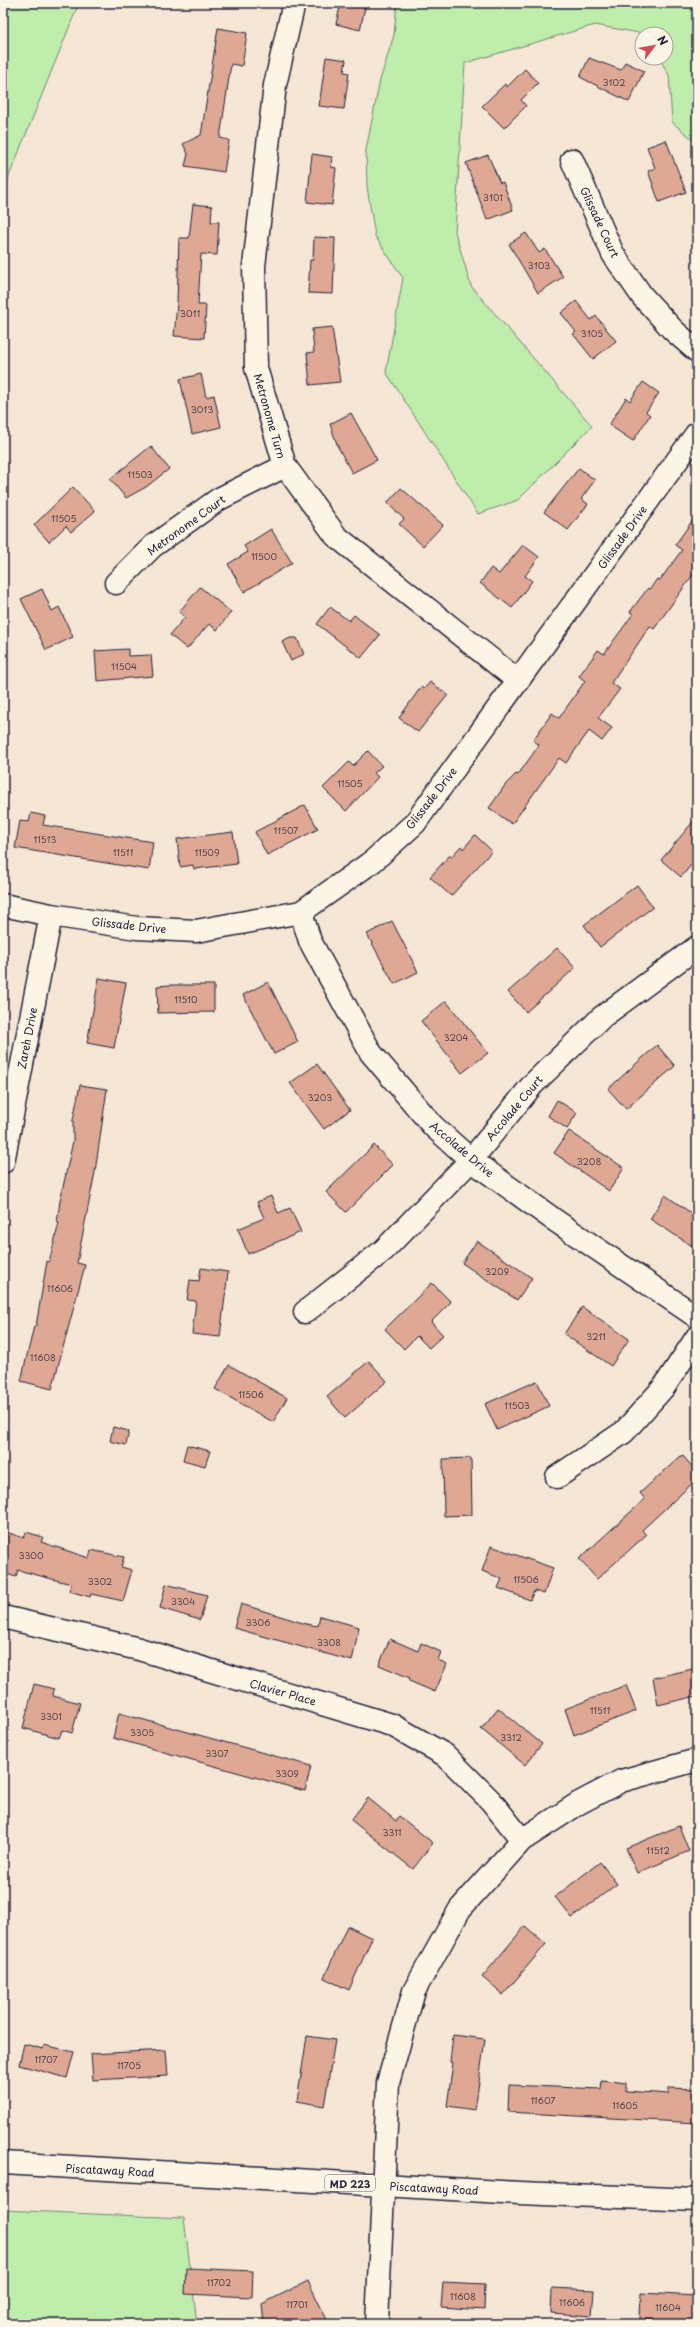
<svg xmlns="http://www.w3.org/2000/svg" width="700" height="2327" viewBox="0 0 700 2327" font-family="'Playpen Sans',sans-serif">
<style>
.green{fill:#bfedab;stroke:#708873}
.building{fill:#dea894;stroke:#22223b}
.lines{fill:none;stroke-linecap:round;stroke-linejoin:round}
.minor-casing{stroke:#22223b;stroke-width:25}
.major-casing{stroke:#22223b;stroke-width:25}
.minor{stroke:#fcf5e5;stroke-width:22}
.major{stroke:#fcf5e5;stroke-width:22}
.labels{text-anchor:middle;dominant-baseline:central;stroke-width:3;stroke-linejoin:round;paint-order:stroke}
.number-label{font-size:9px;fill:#514451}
.shield{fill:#fcf5e5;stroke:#63616e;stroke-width:1}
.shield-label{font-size:10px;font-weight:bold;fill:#22223b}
.street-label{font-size:11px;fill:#22223b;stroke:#fcf5e5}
</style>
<rect width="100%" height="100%" fill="#f6e6d5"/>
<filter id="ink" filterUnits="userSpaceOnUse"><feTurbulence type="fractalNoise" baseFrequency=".025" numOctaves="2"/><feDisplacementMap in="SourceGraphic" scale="8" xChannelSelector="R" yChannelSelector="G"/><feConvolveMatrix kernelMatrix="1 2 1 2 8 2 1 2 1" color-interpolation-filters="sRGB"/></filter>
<g filter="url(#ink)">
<path class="green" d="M 3,3 L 79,3 L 3,191 Z
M 397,3 L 690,3 L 697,8 L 697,143 L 672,122 L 669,75 L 659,58 L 666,58 L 666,34 L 645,34 L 595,25 L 465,63 L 455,232 L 471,286 L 592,426 L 518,500 L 478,514 L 386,372 L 403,278 L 375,236 L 367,187 L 366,150 L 380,80 L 394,35 Z
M 3,2210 L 184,2218 L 197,2324 L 3,2324 Z"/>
<path class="building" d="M 341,3 L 366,3 L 360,30 L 336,24 Z
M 218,28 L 247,33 L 242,66 L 231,64 L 220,138 L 229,140 L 224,172 L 185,166 L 188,154 L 183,144 L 201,135 Z
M 326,57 L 346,60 L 344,72 L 349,73 L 344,109 L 319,106 Z
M 589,58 L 621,70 L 625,62 L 644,71 L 629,102 L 580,77 Z
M 525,69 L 538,83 L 521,100 L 526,106 L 504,128 L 482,106 L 505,84 L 507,87 Z
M 666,140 L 686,192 L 659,202 L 648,171 L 655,168 L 647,147 Z
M 312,154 L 332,157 L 331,167 L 336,168 L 332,205 L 307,202 Z
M 488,155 L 500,183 L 503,182 L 513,210 L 487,220 L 466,163 Z
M 193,204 L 212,206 L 211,222 L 219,222 L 217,255 L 201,254 L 198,305 L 206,305 L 204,338 L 174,336 L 177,304 L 179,238 L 189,238 Z
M 526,233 L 539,253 L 545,249 L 563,277 L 538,293 L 509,244 Z
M 314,237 L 335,238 L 333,294 L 308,293 L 310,260 L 313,260 Z
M 576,301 L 591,320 L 596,316 L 616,341 L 593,359 L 573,334 L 576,332 L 561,313 Z
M 332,327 L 340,382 L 310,385 L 307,353 L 314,352 L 312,329 Z
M 201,374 L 206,397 L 214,395 L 221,427 L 192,434 L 180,379 Z
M 643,382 L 659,393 L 646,412 L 650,415 L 633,441 L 609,425 L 626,398 L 630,401 Z
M 351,413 L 377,460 L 352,473 L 338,447 L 330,424 Z
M 151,446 L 169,469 L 146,487 L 126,498 L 110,479 Z
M 579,468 L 595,480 L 581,499 L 588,504 L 568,530 L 544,512 Z
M 73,487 L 95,511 L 71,532 L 66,526 L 49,542 L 34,525 Z
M 401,488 L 443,525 L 423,546 L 399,524 L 404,519 L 387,503 Z
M 697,514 L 697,569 L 654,629 L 650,626 L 611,683 L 620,689 L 598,718 L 612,728 L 602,741 L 589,731 L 566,763 L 559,758 L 512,824 L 489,808 L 506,784 L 516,774 L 518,775 L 539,745 L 533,740 L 552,713 L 559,718 L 585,681 L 579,676 L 598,650 L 604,654 L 633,614 L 630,612 L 648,588 L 650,589 L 657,579 L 660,580 L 682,550 L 675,545 Z
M 271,529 L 292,563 L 244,592 L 228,564 L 248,552 L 244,546 Z
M 523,545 L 539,557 L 525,576 L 532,581 L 512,608 L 480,583 L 491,568 L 499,574 Z
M 200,587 L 231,612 L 217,630 L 209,624 L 187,649 L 170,635 L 185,617 L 179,612 Z
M 42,589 L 52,611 L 59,607 L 73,637 L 46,650 L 21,599 Z
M 330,607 L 349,621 L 354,615 L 380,635 L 361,658 L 317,624 Z
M 290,638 L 297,638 L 304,654 L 291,661 L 282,642 Z
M 128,649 L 128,656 L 151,655 L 153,676 L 97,681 L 95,651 Z
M 430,682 L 448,695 L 418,732 L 399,718 L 421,687 L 424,689 Z
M 368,751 L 382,766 L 374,773 L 378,777 L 346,811 L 323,788 L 349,762 L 353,766 Z
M 305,805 L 318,829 L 267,855 L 255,832 Z
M 31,813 L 45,816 L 43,825 L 153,842 L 149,870 L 15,848 L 20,821 L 29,822 Z
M 697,817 L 697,858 L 681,877 L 661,860 Z
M 233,832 L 237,864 L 194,869 L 193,865 L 180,867 L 177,839 Z
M 475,835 L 492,851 L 451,896 L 430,877 L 450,855 L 451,857 L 461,846 L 463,849 Z
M 637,885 L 653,907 L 600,947 L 584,925 Z
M 392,921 L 418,972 L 394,984 L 367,934 Z
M 557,948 L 575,968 L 526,1012 L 508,992 Z
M 99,978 L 126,983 L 114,1048 L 87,1043 Z
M 268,982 L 298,1042 L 274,1054 L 243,995 Z
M 171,985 L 214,985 L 214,1012 L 158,1013 L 157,986 Z
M 446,1001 L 488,1053 L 462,1073 L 421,1021 Z
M 657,1045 L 675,1066 L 626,1109 L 608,1089 Z
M 317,1064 L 350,1110 L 324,1129 L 290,1083 Z
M 80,1085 L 107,1089 L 95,1172 L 77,1263 L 85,1265 L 52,1389 L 21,1381 L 34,1326 L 36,1326 L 47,1261 L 49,1262 L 59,1223 L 57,1222 L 60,1201 L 73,1141 L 73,1120 Z
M 557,1100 L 577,1113 L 567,1129 L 548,1116 Z
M 569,1131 L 624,1168 L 609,1191 L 554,1153 Z
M 374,1145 L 393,1165 L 346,1212 L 326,1192 Z
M 665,1195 L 697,1217 L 697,1249 L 650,1219 Z
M 271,1196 L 278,1213 L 290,1208 L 301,1232 L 248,1254 L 238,1229 L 264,1218 L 257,1202 Z
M 477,1241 L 532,1278 L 517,1300 L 462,1263 Z
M 201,1268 L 228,1272 L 220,1337 L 192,1334 L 196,1301 L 187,1300 L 190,1280 L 199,1281 Z
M 432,1283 L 451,1302 L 431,1322 L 443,1335 L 429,1348 L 417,1336 L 404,1349 L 385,1329 Z
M 582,1307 L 629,1339 L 611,1366 L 564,1334 Z
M 369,1361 L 387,1381 L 345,1418 L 327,1397 Z
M 229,1365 L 287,1398 L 273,1422 L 215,1389 Z
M 537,1381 L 549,1406 L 497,1430 L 485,1404 Z
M 113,1427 L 129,1431 L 126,1445 L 110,1441 Z
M 187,1445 L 210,1451 L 205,1466 L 183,1460 Z
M 682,1455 L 697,1472 L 697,1479 L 642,1530 L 646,1535 L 597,1579 L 579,1559 L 645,1499 L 640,1493 Z
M 471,1458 L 472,1515 L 444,1516 L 443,1459 Z
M 3,1531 L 24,1538 L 26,1532 L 43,1537 L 41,1542 L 89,1558 L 91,1550 L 124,1557 L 121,1567 L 132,1570 L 123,1601 L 91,1594 L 90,1597 L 69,1591 L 71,1584 L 18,1570 L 16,1577 L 3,1573 Z
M 491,1546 L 553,1568 L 544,1594 L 534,1591 L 530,1600 L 498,1588 L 502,1579 L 482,1571 Z
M 166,1584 L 207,1595 L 200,1620 L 160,1608 Z
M 241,1604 L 306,1624 L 318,1626 L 320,1616 L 359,1627 L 352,1661 L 234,1628 Z
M 390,1639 L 418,1651 L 421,1643 L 441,1652 L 438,1660 L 447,1664 L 435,1692 L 409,1681 L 410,1678 L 379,1665 Z
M 697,1668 L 697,1696 L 658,1705 L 653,1678 Z
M 34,1684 L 54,1689 L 53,1696 L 80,1703 L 72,1733 L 62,1730 L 59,1738 L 23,1728 Z
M 626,1685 L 636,1711 L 574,1735 L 565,1709 Z
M 498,1708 L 542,1744 L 525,1765 L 481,1729 Z
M 119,1713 L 311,1766 L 305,1791 L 113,1738 Z
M 368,1798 L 396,1821 L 399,1816 L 433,1843 L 413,1869 L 351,1820 Z
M 679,1826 L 689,1851 L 637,1873 L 626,1848 Z
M 600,1862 L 617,1884 L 572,1918 L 555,1897 Z
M 347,1926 L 372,1938 L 349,1990 L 324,1978 Z
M 525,1926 L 546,1944 L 503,1995 L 482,1977 Z
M 453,2035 L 485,2039 L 475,2110 L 447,2106 L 453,2063 L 450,2062 Z
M 307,2036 L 335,2040 L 324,2106 L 297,2101 Z
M 24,2044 L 43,2049 L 44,2045 L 74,2052 L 67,2078 L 19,2065 Z
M 166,2050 L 168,2076 L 93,2080 L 91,2054 Z
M 602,2080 L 626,2083 L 626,2091 L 669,2094 L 669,2088 L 697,2089 L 697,2123 L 508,2112 L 509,2085 L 601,2089 Z
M 186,2268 L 253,2271 L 252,2297 L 185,2294 Z
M 308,2281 L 329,2324 L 264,2324 L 262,2304 Z
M 443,2282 L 485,2284 L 484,2310 L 441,2307 Z
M 552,2288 L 594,2290 L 592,2316 L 551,2313 Z
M 641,2293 L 696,2296 L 694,2322 L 640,2319 Z"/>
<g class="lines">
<g class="minor-casing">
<path id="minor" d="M 294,3 L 275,85 L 254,266 L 256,368 L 285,466 L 336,536 L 517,680
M 572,160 L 613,254 L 642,296 L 673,330 L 697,351
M 116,583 L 153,546 L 219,499 L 285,466
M 3,905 L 51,915 L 137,928 L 196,931 L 301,912 L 373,861 L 415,823 L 697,433
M 301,912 L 310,941 L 371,1053 L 433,1126 L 471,1160 L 553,1219 L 697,1317
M 3,1162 L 51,915
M 305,1312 L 384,1250 L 471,1160 L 533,1084 L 602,1017 L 697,947
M 557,1477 L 624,1432 L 664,1387 L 697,1337
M 3,1617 L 139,1649 L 392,1725 L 445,1755 L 491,1801 L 522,1840
M 377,2324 L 388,2083 L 414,1991 L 460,1909 L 522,1840 L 579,1803 L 621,1781 L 697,1760"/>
</g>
<g class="major-casing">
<path id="major" d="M 3,2163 L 519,2193 L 697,2200"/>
</g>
<use href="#minor" class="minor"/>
<use href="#major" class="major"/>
</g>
</g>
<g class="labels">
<g class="number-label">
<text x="614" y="82">3102</text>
<text x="493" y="197">3101</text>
<text x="539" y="265">3103</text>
<text x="190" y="313">3011</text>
<text x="592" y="333">3105</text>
<text x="202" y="409">3013</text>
<text x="140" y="474">11503</text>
<text x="64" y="518">11505</text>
<text x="264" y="556">11500</text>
<text x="124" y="666">11504</text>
<text x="350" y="783">11505</text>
<text x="286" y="830">11507</text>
<text x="45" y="839">11513</text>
<text x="123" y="852">11511</text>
<text x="207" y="852">11509</text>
<text x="186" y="999">11510</text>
<text x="456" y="1037">3204</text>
<text x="320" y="1097">3203</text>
<text x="589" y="1161">3208</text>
<text x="497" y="1271">3209</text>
<text x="60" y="1288">11606</text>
<text x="596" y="1336">3211</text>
<text x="43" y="1357">11608</text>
<text x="251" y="1394">11506</text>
<text x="517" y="1405">11503</text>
<text x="31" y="1555">3300</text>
<text x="526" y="1579">11506</text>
<text x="100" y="1581">3302</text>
<text x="183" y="1601">3304</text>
<text x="258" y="1622">3306</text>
<text x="329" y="1642">3308</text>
<text x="600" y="1710">11511</text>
<text x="51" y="1716">3301</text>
<text x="142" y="1732">3305</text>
<text x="511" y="1737">3312</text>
<text x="217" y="1753">3307</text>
<text x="287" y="1773">3309</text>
<text x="392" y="1832">3311</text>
<text x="658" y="1850">11512</text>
<text x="46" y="2059">11707</text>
<text x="129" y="2065">11705</text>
<text x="543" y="2100">11607</text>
<text x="625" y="2105">11605</text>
<text x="219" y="2282">11702</text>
<text x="463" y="2296">11608</text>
<text x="572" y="2302">11606</text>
<text x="297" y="2304">11701</text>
<text x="668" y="2307">11604</text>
</g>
<rect class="shield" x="325" y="2175" width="50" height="16" rx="3"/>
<g class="shield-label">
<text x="350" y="2183">MD 223</text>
</g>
<g class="street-label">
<text transform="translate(600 222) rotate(65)">Glissade Court</text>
<text transform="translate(270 416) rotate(74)">Metronome Turn</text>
<text transform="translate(186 525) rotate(-36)">Metronome Court</text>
<text transform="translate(622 537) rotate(-54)">Glissade Drive</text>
<text transform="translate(431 798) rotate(-52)">Glissade Drive</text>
<text transform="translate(129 925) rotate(6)">Glissade Drive</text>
<text transform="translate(27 1038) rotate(-79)">Zareh Drive</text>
<text transform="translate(514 1108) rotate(-50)">Accolade Court</text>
<text transform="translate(462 1149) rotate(40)">Accolade Drive</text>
<text transform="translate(283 1692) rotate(16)">Clavier Place</text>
<text transform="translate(110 2170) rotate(3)">Piscataway Road</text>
<text transform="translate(434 2188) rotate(3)">Piscataway Road</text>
</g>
</g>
<rect width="700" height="2327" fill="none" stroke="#fcf5e5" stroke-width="16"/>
<rect x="8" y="8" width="684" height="2311" fill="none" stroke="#22223b" stroke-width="1.5" filter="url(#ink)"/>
<g transform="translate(654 46) rotate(58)"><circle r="19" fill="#fcf5e5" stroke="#a5a1a1"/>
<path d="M0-3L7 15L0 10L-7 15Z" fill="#d1495b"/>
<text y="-6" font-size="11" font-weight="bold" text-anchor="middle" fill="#22223b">N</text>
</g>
</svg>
